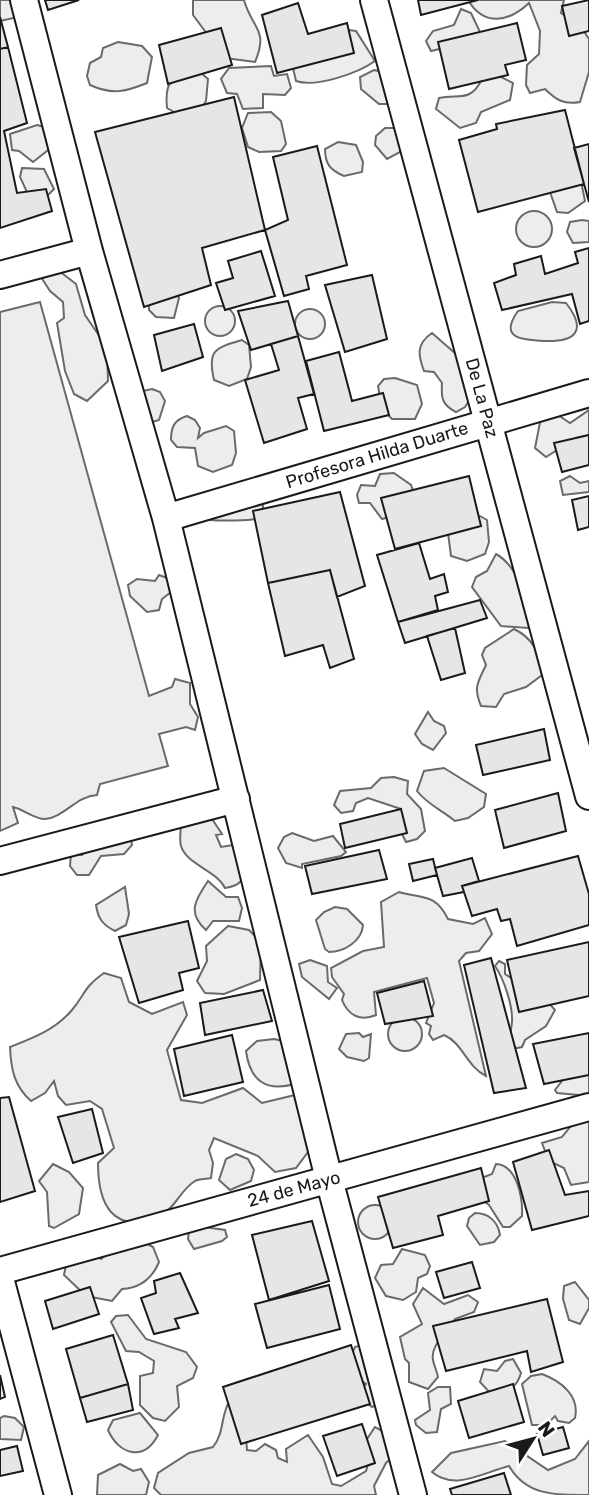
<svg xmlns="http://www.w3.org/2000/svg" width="589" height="1495" viewBox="0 0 589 1495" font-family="Rubik,sans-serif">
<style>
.green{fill:#ededed;stroke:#6a6a6a;stroke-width:2}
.building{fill:#e6e6e6;stroke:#1a1a1a;stroke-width:2}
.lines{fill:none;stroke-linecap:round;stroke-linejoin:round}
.minor-casing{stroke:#1a1a1a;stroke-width:30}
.minor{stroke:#fff;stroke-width:26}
.labels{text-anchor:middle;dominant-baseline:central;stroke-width:5;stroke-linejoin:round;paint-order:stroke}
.street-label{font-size:18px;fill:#1a1a1a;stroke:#fff}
</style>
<rect width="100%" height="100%" fill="#fff"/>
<path class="green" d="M 0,0 L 16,0 L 18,17 L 0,21 Z
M 193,0 L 244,0 C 252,29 269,29 255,62 L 225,58 L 193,15 Z
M 468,0 L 564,0 L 561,13 L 579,24 L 589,39 L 589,72 L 580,102 C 564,105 556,100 545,89 L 530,93 L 526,85 L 527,65 L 539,54 L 540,31 L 529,3 C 509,22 484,27 468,0 Z
M 461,9 L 471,13 L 480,32 L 473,41 L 431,51 L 426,41 L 433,31 L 454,25 Z
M 341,29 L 356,31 L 375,61 C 358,73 316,88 296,81 L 293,68 Z
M 118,42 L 142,46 L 152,57 L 147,83 C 125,92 112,95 90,85 L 87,76 L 90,63 L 101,57 L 103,48 Z
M 271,66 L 274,76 L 287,74 L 291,88 L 285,95 L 263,94 L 263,108 L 243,109 L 237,94 L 227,93 L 221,79 L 229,68 Z
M 374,70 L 391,74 L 390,104 L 379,104 L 361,89 L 360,77 Z
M 201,73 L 208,79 L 206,101 L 200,112 L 181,116 L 167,108 C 164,76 174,79 201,73 Z
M 497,75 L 513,83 L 510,100 L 481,112 L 476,123 L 460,128 L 436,109 L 439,98 C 459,94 470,102 481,81 Z
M 271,112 L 281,121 L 286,144 L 281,151 L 259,152 L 248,147 L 242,128 L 248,113 Z
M 37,125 L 48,128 L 52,147 L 33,162 L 19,151 L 12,150 L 10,134 Z
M 385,128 L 397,128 L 404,150 L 387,159 L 375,145 L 376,136 Z
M 338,142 L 356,145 L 363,162 L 362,172 L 344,176 C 330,170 325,164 325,149 Z
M 22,168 L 44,169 L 54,189 L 44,199 L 31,201 L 20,177 Z
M 572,177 L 582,186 L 585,201 L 568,213 L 557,212 L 550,192 Z
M516 229a18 18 0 1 1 36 0a18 18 0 1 1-36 0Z
M 582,220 L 589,221 L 589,242 L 573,243 L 567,232 L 570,222 Z
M 54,267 L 76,284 L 85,315 L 107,347 L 108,381 L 87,401 L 74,394 L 65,371 L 57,323 L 64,318 L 63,302 L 50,291 L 41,277 Z
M 174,290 L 179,298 L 174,318 L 156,317 L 149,310 L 149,299 Z
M 40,302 L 149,696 L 172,687 L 175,679 L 190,683 L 190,704 L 198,717 L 195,730 L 186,727 L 159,734 L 168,766 L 100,784 L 97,795 C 76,796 65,817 45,819 C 34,819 23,809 13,807 L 18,823 L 0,831 L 0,312 Z
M 552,302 L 566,303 C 588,331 575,342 545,341 C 523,340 498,339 518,311 Z
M205 321a15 15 0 1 1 30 0a15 15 0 1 1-30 0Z
M295 324a15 15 0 1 1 30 0a15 15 0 1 1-30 0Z
M 432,333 L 456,354 L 471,398 L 465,407 L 456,412 C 442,405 441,398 442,383 L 434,372 L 424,371 C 418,355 416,344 432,333 Z
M 242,340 L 249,345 L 251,367 L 247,379 L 229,386 L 214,380 C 207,350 215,348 242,340 Z
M 395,378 L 417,385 L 422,404 L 415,419 L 392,419 L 382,409 L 378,386 L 384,379 Z
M 152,389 L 160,392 L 165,401 L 159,420 L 152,422 L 135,401 L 143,391 Z
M 589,410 L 589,435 L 576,438 L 546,457 L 535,448 L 541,417 L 555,413 L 570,423 Z
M 187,416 L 195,420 L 200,428 L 198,438 L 204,433 L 226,426 L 234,431 L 236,453 L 232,465 L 213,472 L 198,466 L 195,448 L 177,447 L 171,440 C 171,427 174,420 187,416 Z
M 394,473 L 411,485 L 417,501 L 409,511 L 382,519 L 370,503 L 359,503 L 357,495 L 361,485 L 375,486 L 380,474 Z
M 570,476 L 580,483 L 589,481 L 589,492 L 563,495 L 560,481 Z
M 262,502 L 264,512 L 260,518 C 251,521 221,521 210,520 L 209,513 Z
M 480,516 L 487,520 L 489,542 L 485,554 L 467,561 L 451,556 L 448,533 L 457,522 Z
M 496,554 C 518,566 527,600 532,622 L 528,628 L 501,626 L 472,587 L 476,577 L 487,571 Z
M 159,575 L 170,579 L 171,592 L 162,599 L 159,610 L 147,612 L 130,596 L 128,585 L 137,579 L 155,581 Z
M 514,629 C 533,638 541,655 542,675 L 526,687 L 504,694 L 496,707 L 481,706 C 473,687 478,682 486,665 L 482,655 L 485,648 Z
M 428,712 L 434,721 L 444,726 L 446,733 L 433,750 L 422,744 L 415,734 Z
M 444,768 L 486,794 L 484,807 L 468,818 L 455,821 C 442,810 428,805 417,791 L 424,771 Z
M 394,777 L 408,781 L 407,794 L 421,809 L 425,831 L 417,839 L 406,842 L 399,828 L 401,809 L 368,798 L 356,803 L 353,811 L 341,813 L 334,805 L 340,791 L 371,788 L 381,778 Z
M 208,813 L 222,834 L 216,835 L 221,847 L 233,845 L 246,867 C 244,881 239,886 225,888 C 216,870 187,865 181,846 C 179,839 181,830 181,823 Z
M 292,833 L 314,841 L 333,836 L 346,852 L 341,856 L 302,864 L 302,868 L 286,863 L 278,848 L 284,837 Z
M 130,834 L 132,845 L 124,854 L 101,856 L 89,875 L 77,875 L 70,866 L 71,854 L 82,855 L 96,838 Z
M 208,881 L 226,897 L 238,897 L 242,908 L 239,921 L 213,921 L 206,930 C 187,913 195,900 208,881 Z
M 125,887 L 129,914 L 126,925 L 115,931 C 103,925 98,919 96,905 Z
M 399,892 C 423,899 435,893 448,919 L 473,924 L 485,918 L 492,934 L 479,951 L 466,953 L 459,961 L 486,1076 C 466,1066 463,1043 444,1035 L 433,1040 L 429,1034 L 431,1026 L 426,1023 L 434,1003 L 427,978 L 374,992 L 376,1015 C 360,1022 348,1015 342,1000 L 344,994 L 332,977 L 331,968 L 363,951 L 384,947 L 381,902 Z
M 335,907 L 347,909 L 363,925 C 362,941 344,952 329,952 L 325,949 L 316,920 L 324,912 Z
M 228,926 L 249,930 L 261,942 L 260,980 L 224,994 L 205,993 L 197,981 L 207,961 L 206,946 Z
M 310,960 L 327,966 L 328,982 L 337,988 L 329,999 L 302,977 L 299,964 Z
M 499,961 L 505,964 L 505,974 L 547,1001 L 555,1010 L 546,1026 L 525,1040 L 522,1047 L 512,1049 C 508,1037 511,1033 512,1022 C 513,1006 504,979 495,966 Z
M 104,973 L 121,978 L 129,1002 L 152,1014 L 183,1002 L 187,1015 L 167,1050 L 181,1100 L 202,1103 L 243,1088 L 262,1103 L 299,1094 L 311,1148 L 296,1168 L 275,1172 L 258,1156 L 214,1138 L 209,1150 L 213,1163 L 211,1178 C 207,1179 199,1179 195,1181 C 181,1189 174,1210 160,1216 C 112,1236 98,1203 98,1163 L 114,1148 L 102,1109 L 90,1101 L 66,1105 L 58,1096 L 54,1081 L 45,1093 L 31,1101 C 14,1086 11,1069 10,1047 C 33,1038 55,1030 72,1010 C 86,993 83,988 104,973 Z
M388 1034a17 17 0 1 1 34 0a17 17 0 1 1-34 0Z
M 359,1033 L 363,1037 L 371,1034 L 369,1058 L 364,1061 L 347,1057 L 339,1049 L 346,1034 Z
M 274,1039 L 306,1046 L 295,1084 C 266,1092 250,1081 246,1051 L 257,1041 Z
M 589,1062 L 589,1096 L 557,1093 L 555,1090 L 568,1073 Z
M 589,1112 L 589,1182 L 571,1185 L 564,1168 L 549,1161 L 542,1143 L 562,1137 L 579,1116 Z
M 236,1154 L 248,1159 L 254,1170 L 251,1181 L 230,1190 L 219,1180 L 226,1159 Z
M 53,1164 L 69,1172 L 83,1188 L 79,1214 L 54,1228 L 49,1226 L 47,1192 L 39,1181 Z
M 496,1164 C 517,1165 523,1198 522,1216 L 510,1227 L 503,1227 L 489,1205 L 478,1197 L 479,1179 L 492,1174 Z
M358 1222a17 17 0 1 1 34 0a17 17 0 1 1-34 0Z
M 475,1213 C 489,1213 498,1222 500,1235 L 494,1242 L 480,1245 L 467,1226 L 469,1218 Z
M 197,1226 L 225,1230 L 227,1237 L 222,1241 L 194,1249 L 188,1239 L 189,1230 Z
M 142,1241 L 153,1247 L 159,1262 C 152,1279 140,1288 122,1289 L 112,1301 L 86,1296 L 64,1275 L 66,1265 L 92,1254 L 101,1259 L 113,1249 Z
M 402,1249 L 425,1255 L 430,1266 L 427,1274 L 418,1278 L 416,1292 L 403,1300 L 386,1296 L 375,1278 L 381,1265 L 393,1264 Z
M 575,1282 L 589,1300 L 589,1308 L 580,1324 L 569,1320 L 563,1299 L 564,1286 Z
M 423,1288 L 444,1304 L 468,1295 L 478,1302 L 474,1312 L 455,1319 C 448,1332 430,1345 433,1360 C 434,1366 437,1371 438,1377 L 428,1389 L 409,1382 L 409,1363 L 405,1359 L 400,1337 L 422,1324 L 413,1304 Z
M 128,1315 L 146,1339 L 186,1352 L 197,1367 L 193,1378 L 177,1386 L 179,1407 L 165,1421 L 153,1418 L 140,1405 L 140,1376 L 153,1373 L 154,1361 L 139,1352 L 126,1351 L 111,1322 L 116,1316 Z
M 361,1345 L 378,1404 L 372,1407 L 364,1401 L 361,1391 L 366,1384 L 358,1378 L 350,1358 L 355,1347 Z
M 513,1359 L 521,1373 C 517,1388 507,1392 492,1395 L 480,1382 L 484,1369 L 497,1371 L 505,1361 Z
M 542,1374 C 561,1381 580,1396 575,1418 L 569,1423 L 558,1421 L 555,1416 L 546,1425 L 532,1425 L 522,1384 L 531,1376 Z
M 438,1387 L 450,1387 L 451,1404 L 441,1409 L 437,1432 L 426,1433 L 416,1425 L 415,1420 L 430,1410 L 428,1393 Z
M 230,1400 L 246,1437 L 247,1450 L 256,1451 L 265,1444 L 276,1450 L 278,1458 L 287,1462 L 286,1449 L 308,1435 L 323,1457 L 332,1484 L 341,1486 L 366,1471 L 369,1461 L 365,1442 L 375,1427 L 388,1434 L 395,1455 L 386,1463 L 374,1486 L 376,1495 L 161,1495 L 154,1488 L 158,1473 L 189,1453 L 213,1447 C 225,1432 220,1416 230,1400 Z
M 140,1413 L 158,1435 C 144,1462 119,1455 108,1430 L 113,1420 Z
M 4,1416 L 15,1418 L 24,1427 L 21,1440 L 0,1439 L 0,1418 Z
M 505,1441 L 548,1470 L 575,1459 L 589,1441 L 589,1495 C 552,1495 526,1495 509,1466 C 482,1473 455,1491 432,1472 L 451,1453 Z
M 120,1464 L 133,1471 L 141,1469 L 149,1482 L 146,1495 L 97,1495 L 98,1475 Z"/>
<path class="building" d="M 45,0 L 79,0 L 48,10 Z
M 418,0 L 478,0 L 421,15 Z
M 589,0 L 589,31 L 569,36 L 562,6 Z
M 298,3 L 308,34 L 347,23 L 354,53 L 277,73 L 262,15 Z
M 0,17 L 8,47 L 0,49 Z
M 517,23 L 526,60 L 505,65 L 508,75 L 449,89 L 438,42 Z
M 221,28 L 232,65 L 168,84 L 159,45 Z
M 8,47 L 27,123 L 4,131 L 17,193 L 46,189 L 52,211 L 0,228 L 0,49 Z
M 234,97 L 265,230 L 202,248 L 211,285 L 144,307 L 95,132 Z
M 565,110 L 584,184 L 478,212 L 459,140 L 497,129 L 496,124 Z
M 589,144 L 589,202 L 574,148 Z
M 317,146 L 347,265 L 306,276 L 309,289 L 284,296 L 265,230 L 288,220 L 273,157 Z
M 589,248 L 589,321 L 580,324 L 572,294 L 502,310 L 494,283 L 516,275 L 514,264 L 541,256 L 545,274 L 578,263 L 575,252 Z
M 261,251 L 275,296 L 225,310 L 216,283 L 233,278 L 228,261 Z
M 372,275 L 387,339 L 345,352 L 325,285 Z
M 288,301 L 298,336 L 251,350 L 238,311 Z
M 194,324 L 203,357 L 162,371 L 154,335 Z
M 298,336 L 314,394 L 298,398 L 307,429 L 264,443 L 245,380 L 279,370 L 271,344 Z
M 339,352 L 352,401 L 383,393 L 389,415 L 324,431 L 306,361 Z
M 589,435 L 589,465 L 562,472 L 554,443 Z
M 469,476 L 481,526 L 395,549 L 381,498 Z
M 340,492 L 365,586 L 337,597 L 330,570 L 268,583 L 253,511 Z
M 589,496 L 589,527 L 578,530 L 572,500 Z
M 419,543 L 430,579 L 444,574 L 448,592 L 435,596 L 438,610 L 398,622 L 377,555 Z
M 330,570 L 354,659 L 330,668 L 323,645 L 285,656 L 268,583 Z
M 480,600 L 487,618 L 405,643 L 398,622 Z
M 455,628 L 465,673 L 441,680 L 427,636 Z
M 544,729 L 550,760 L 483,775 L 476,745 Z
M 558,793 L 566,831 L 504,848 L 495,810 Z
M 401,809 L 407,833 L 345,848 L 340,824 Z
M 379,850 L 387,879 L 312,894 L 305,866 Z
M 578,856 L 589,894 L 589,925 L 517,946 L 510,919 L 501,921 L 497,909 L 472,916 L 462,886 Z
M 472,858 L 479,881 L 462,886 L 464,892 L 443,896 L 435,868 Z
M 433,859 L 437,875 L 413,881 L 409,864 Z
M 188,921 L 199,968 L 179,973 L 183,990 L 139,1003 L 119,937 Z
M 589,942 L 589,996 L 519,1012 L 507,960 Z
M 491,958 L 526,1088 L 494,1093 L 464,965 Z
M 424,981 L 433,1016 L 385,1024 L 377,993 Z
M 263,990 L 272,1021 L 205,1035 L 200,1003 Z
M 589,1033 L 589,1075 L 544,1084 L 533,1044 Z
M 232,1035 L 243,1082 L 184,1096 L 174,1049 Z
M 9,1097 L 35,1191 L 0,1202 L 0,1098 Z
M 92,1109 L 103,1153 L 73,1163 L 58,1117 Z
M 549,1150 L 565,1195 L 589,1191 L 589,1216 L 532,1230 L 513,1162 Z
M 481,1168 L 489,1201 L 438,1216 L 443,1235 L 393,1248 L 378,1197 Z
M 312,1221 L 329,1281 L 269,1300 L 252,1235 Z
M 472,1262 L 480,1288 L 444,1298 L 436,1272 Z
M 180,1273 L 198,1313 L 175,1319 L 179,1328 L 154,1334 L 141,1298 L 156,1293 L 154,1281 Z
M 329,1285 L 340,1329 L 267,1348 L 255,1304 Z
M 90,1287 L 99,1314 L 53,1329 L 45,1301 Z
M 547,1299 L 563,1362 L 531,1372 L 527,1351 L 446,1371 L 433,1326 Z
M 113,1335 L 128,1384 L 80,1398 L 66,1349 Z
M 351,1345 L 370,1404 L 241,1444 L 223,1387 Z
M 0,1375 L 5,1397 L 0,1399 Z
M 128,1384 L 133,1410 L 87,1422 L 80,1398 Z
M 513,1384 L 524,1422 L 469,1438 L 458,1401 Z
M 362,1424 L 375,1463 L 337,1476 L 323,1436 Z
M 563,1427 L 569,1448 L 543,1455 L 537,1434 Z
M 17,1446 L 23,1471 L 0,1476 L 0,1450 Z
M 504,1473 L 511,1495 L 452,1495 L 450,1489 Z"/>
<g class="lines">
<g class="minor-casing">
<path id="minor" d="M 24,0 L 89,251 L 166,518 L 329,1179 L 413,1495
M 374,0 L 589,796
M 0,275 L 89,251
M 166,518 L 589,393
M 0,861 L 236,799
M 0,1271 L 589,1107
M 0,1278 L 58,1495"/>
</g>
<use href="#minor" class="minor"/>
</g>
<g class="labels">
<g class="street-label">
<text transform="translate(482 398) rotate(75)">De La Paz</text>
<text transform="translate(377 455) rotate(-17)">Profesora Hilda Duarte</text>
<text transform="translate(294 1189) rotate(-15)">24 de Mayo</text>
</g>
</g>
<g transform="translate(533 1439) rotate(54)" stroke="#ffffff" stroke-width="5" paint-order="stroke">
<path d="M0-5L12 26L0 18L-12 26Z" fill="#1a1a1a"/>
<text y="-10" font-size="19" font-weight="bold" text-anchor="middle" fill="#1a1a1a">N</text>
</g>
</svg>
